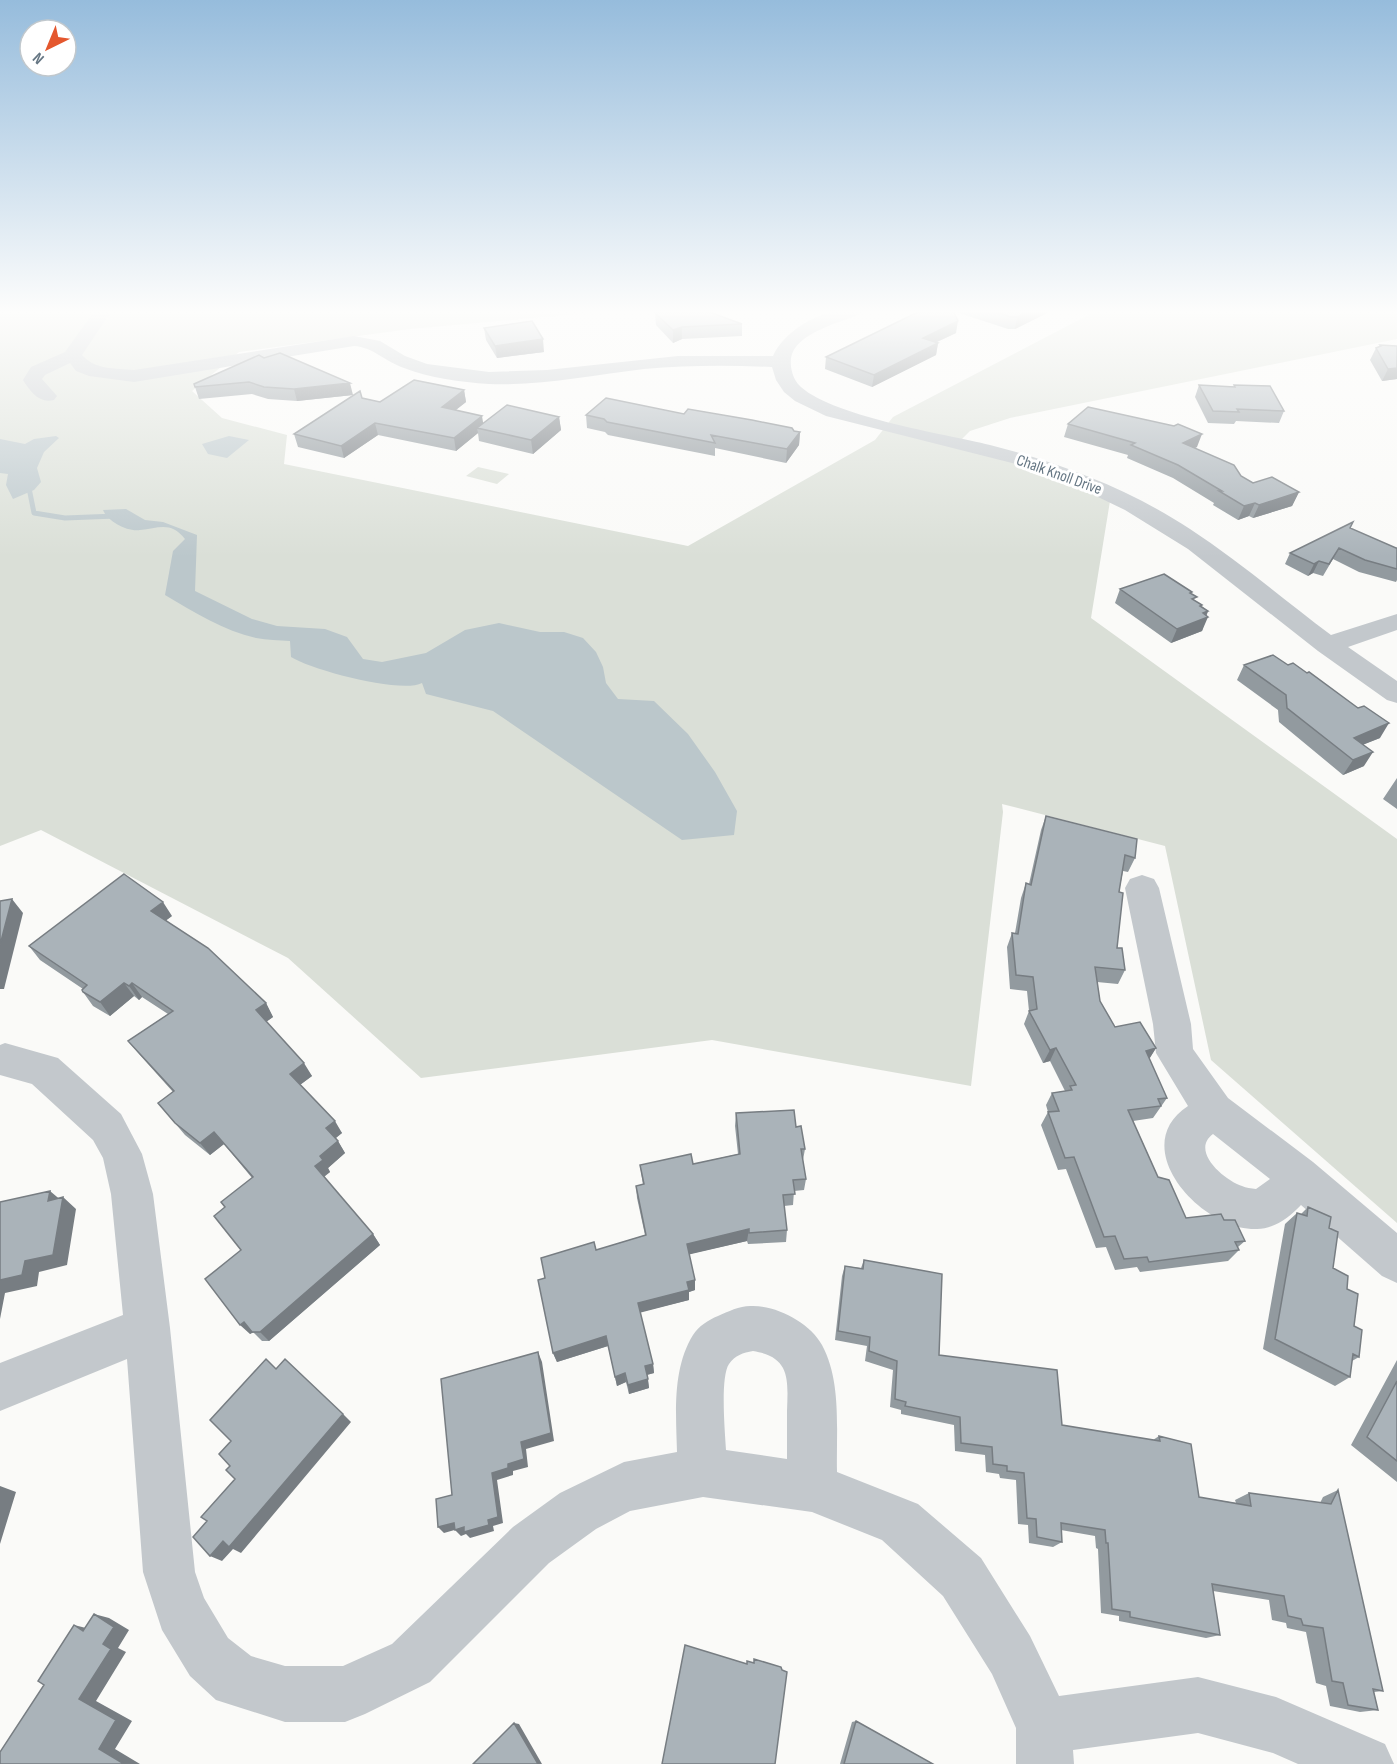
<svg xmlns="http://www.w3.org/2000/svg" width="1397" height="1764" viewBox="0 0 1397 1764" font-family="'Sofia Sans Condensed',sans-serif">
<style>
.green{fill:#dadfd7}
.water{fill:#bbc7cb}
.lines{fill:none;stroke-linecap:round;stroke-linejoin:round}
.stream{stroke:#bbc7cb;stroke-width:5}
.minor{fill:#c3c8cc;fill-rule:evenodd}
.wall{fill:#929a9f}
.shaded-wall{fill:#777d82}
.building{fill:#aab3b9;stroke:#777d82;stroke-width:1.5}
.labels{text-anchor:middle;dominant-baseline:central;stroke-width:6;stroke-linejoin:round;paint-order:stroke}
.far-street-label{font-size:16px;fill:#657683;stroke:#fff}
</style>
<rect width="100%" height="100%" fill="#fafaf8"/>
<path class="green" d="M 0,310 L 622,310 L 410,329 L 239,352 L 192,391 L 222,418 L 287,435 L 284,464 L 688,546 L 875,440 L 893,417 L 1098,310 L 1397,310 L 1397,339 L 1010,418 L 970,431 L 962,439 C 1010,463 1061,480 1110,501 L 1091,618 L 1397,839 L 1397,1223 L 1211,1060 L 1165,846 L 1002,804 L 1003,812 L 971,1086 L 712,1040 L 421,1078 L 288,958 L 41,830 L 0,846 Z
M 478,467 L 509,474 L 497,484 L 466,476 Z"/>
<path class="water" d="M 56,436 L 59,438 L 44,452 L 37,468 L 41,482 L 34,490 L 13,499 L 6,485 L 8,474 L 0,473 L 0,439 L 25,444 L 34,439 Z
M 229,436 L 249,440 L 227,458 L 208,454 L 202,444 Z
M 126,509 L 145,520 L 163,522 L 197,535 L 195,591 L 252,619 L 277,626 L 325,629 L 347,637 L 363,659 L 382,662 L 426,653 L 465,630 L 499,623 L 540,632 L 564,632 L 583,638 L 596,652 L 603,667 L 606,683 L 618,699 L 654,701 L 688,734 L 715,772 L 737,811 L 734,835 L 682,840 L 493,711 L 426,694 L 422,683 C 401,694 312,670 291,657 L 290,641 C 279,640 267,640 256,638 C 224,631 194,612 165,595 L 173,551 L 185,539 C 171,521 159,528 140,530 C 128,532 108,522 103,510 Z"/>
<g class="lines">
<path class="stream" d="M 28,483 L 34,513 L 65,518 L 116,516"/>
<path class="minor" d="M 95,310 L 112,310 L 82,355 C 95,370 115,368 134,370 L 354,336 L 380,341 L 405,356 L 427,364 L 489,372 L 547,370 L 678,356 L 773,356 C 784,332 813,315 839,310 C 846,309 855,310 863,310 L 861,314 C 841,322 795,333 791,358 C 790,366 792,377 798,384 C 827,416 946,434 990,445 C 1061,463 1129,489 1190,529 C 1239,561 1284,600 1331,635 L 1397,614 L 1397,630 L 1348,647 L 1397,681 L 1397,703 L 1387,700 L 1318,651 L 1188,549 L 1125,510 L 1071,484 L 1016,464 L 826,416 L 795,401 L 784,392 L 776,380 L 772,367 C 730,365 687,365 644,369 C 592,375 541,386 489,384 C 460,382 430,378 404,368 C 386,362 373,347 354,346 L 134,382 L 89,376 L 76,371 L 70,363 L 45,375 L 42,379 L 57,396 L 54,400 C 39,404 30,391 23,380 L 31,367 L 65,352 Z
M 1142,875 L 1154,879 L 1159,888 L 1191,1024 L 1193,1049 L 1228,1098 L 1313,1162 L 1397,1233 L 1397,1283 L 1382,1276 L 1301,1205 C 1290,1217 1274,1229 1257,1229 C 1202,1231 1125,1147 1188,1106 L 1156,1053 L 1153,1024 L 1125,888 L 1130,879 ZM 1213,1134 L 1270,1179 L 1256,1189 C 1251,1188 1246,1188 1242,1186 C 1224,1180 1190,1151 1213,1134 Z
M 5,1043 L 58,1058 L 121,1114 L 142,1154 L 153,1194 L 170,1328 L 195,1572 L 204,1598 L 228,1638 L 251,1656 L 285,1666 L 343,1666 L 392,1644 L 513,1527 L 560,1493 L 624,1462 L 677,1452 C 676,1414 672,1369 693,1335 C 699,1326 708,1320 718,1316 C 729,1311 741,1305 753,1306 C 778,1306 810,1323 822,1345 C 842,1382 836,1431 837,1472 L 918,1504 L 981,1558 L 1030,1636 L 1059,1696 L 1198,1677 L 1276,1697 L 1385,1744 L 1394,1764 L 1298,1764 L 1273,1753 L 1198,1733 L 1073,1750 L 1074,1764 L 1016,1764 L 1016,1728 L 992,1674 L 943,1596 L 882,1540 L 812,1512 L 703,1497 L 630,1511 L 596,1529 L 549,1563 L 430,1682 L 365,1714 L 345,1722 L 285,1722 L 216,1700 L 190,1676 L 162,1630 L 143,1572 L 127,1359 L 0,1411 L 0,1363 L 123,1315 L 111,1194 L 103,1158 L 93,1140 L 32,1084 L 0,1075 L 0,1045 ZM 753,1351 C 791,1357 788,1380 787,1411 C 787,1427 787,1443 787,1459 L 726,1450 C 725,1433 720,1377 729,1364 C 735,1355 743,1353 753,1351 Z"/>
</g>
<path class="wall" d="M 922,310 L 1053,310 L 1015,329 L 1008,329 L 953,311 L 956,333 L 935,343 L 938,343 L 936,355 L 872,387 L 825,369 L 826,357 Z
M 655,313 L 742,324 L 742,336 L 682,339 L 673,343 L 656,325 Z
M 484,328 L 544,352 L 497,358 L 486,340 Z
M 1380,345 L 1397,379 L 1382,381 L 1370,360 L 1376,348 L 1379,347 Z
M 264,358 L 353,395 L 297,401 L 268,399 L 252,394 L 199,399 L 194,384 Z
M 1199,385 L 1234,387 L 1234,385 L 1284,411 L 1279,423 L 1236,421 L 1234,424 L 1208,423 L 1195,397 Z
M 464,390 L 466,402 L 456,410 L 483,424 L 559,417 L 561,430 L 533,454 L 479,441 L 478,433 L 456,451 L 378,435 L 344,458 L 298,447 L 294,434 L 362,398 L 380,402 Z
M 684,414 L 800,432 L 799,445 L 786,463 L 715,448 L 715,456 L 608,435 L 605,432 L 587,428 L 586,415 Z
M 1068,424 L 1197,447 L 1194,448 L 1253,483 L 1299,492 L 1292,506 L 1253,518 L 1249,516 L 1238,520 L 1213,505 L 1214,503 L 1173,478 L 1127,458 L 1128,455 L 1064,437 Z
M 1350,528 L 1396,548 L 1397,548 L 1397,580 L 1396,582 L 1359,572 L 1333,559 L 1323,576 L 1313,573 L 1308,576 L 1285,564 L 1290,553 Z
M 1120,589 L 1191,593 L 1195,601 L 1208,611 L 1202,631 L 1171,643 L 1115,603 Z
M 1244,665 L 1380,738 L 1364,744 L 1364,766 L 1343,775 L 1279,722 L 1278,710 L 1237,680 Z
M 1397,778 L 1397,809 L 1383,799 Z
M 1046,816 L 1135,858 L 1128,872 L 1123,871 L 1119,892 L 1117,948 L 1125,970 L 1118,984 L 1097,982 L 1100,1001 L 1115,1027 L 1156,1048 L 1149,1059 L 1167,1098 L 1153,1118 L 1133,1121 L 1158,1177 L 1186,1218 L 1224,1220 L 1245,1241 L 1238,1247 L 1239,1250 L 1228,1261 L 1140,1272 L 1137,1267 L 1115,1270 L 1106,1247 L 1096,1248 L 1066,1169 L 1058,1170 L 1041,1125 L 1048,1112 L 1046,1105 L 1052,1093 L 1065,1091 L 1050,1061 L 1043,1063 L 1024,1024 L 1029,1011 L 1027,991 L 1010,989 L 1007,947 L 1012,933 L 1015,933 L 1021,898 L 1026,883 L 1029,884 L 1041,830 Z
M 172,916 L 166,920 L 266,1003 L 273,1017 L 266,1022 L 312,1076 L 300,1085 L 342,1133 L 336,1138 L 345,1153 L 328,1168 L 330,1172 L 324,1177 L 373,1234 L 380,1245 L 269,1341 L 262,1341 L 253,1332 L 250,1334 L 241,1250 L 225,1207 L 252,1178 L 224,1144 L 210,1155 L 185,1135 L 158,1103 L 173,1092 L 139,1054 L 128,1041 L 168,1014 L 142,997 L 139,1000 L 134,996 L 110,1016 L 93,1006 L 83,992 L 83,989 L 40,960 L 29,946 Z
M 736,1113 L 796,1127 L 805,1149 L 803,1160 L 806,1179 L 804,1190 L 794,1191 L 793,1205 L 784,1206 L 787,1230 L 786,1242 L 748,1244 L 747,1241 L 689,1254 L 695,1280 L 695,1290 L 689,1292 L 689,1300 L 640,1312 L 653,1364 L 654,1373 L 647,1375 L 649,1388 L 629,1394 L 626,1382 L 617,1386 L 608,1346 L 557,1362 L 553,1353 L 545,1278 L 596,1250 L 645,1235 L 637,1198 L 636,1186 L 643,1185 L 640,1165 L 693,1164 L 738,1154 L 735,1126 Z
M 1308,1207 L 1329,1228 L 1333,1268 L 1347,1289 L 1359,1357 L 1352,1361 L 1350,1377 L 1335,1386 L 1263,1349 L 1285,1224 L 1297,1213 L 1301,1214 Z
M 864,1260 L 939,1355 L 1062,1425 L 1153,1440 L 1159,1436 L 1199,1497 L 1236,1503 L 1235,1500 L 1249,1493 L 1320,1503 L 1323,1497 L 1338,1490 L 1383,1691 L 1374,1692 L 1378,1710 L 1360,1712 L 1330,1706 L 1326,1686 L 1316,1683 L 1306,1632 L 1287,1628 L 1286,1623 L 1272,1620 L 1269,1600 L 1213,1591 L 1220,1635 L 1206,1638 L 1119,1621 L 1119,1616 L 1101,1613 L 1098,1549 L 1096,1548 L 1095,1536 L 1061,1530 L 1062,1542 L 1053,1547 L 1029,1543 L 1028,1525 L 1018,1524 L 1016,1480 L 1000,1478 L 999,1474 L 986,1472 L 985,1455 L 955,1451 L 954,1425 L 901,1414 L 901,1410 L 890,1407 L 893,1370 L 865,1361 L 867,1346 L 835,1340 L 842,1276 L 845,1266 L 861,1268 Z
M 1397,1360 L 1397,1482 L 1351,1445 Z
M 856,1721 L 933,1764 L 840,1764 L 852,1722 Z"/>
<path class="shaded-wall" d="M 1031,310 L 1053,310 L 1015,329 L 1017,317 Z
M 958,321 L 956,333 L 921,349 L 923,338 Z
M 682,327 L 682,339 L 673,343 L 673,330 Z
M 543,339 L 544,352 L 497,358 L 495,346 Z
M 938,343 L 936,355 L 872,387 L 874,375 Z
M 1397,368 L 1397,379 L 1382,381 L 1388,369 Z
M 350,383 L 353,395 L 297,401 L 294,389 Z
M 464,390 L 466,402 L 444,419 L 442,407 Z
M 482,416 L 484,428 L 477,428 L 478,433 L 456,451 L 454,438 Z
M 559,417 L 561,430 L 533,454 L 531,440 Z
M 375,423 L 378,435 L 344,458 L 341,446 Z
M 800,432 L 799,445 L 786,463 L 787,449 Z
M 1202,434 L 1197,447 L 1178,456 L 1183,443 Z
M 1299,492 L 1292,506 L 1253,518 L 1259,505 Z
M 1255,503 L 1249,516 L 1238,520 L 1244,506 Z
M 1319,561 L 1313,573 L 1308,576 L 1314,564 Z
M 1208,611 L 1205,618 L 1208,617 L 1202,631 L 1171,643 L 1177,629 L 1203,613 Z
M 1389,723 L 1380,738 L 1345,752 L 1354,738 Z
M 1373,752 L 1364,766 L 1343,775 L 1353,760 Z
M 12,899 L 23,913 L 4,989 L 0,989 L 0,945 Z
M 163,902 L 172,916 L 160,925 L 151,911 Z
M 124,983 L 134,996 L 110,1016 L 100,1002 Z
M 132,983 L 142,997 L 139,1000 L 129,986 Z
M 266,1003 L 273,1017 L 263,1024 L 256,1010 Z
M 1056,1048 L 1050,1061 L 1043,1063 L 1050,1050 Z
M 1156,1048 L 1148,1061 L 1146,1051 Z
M 304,1063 L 312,1076 L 297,1087 L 290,1074 Z
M 335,1121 L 342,1133 L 333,1140 L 326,1128 Z
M 214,1132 L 224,1144 L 210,1155 L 200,1143 Z
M 338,1141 L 345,1153 L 328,1168 L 330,1172 L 322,1178 L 315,1166 L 320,1156 Z
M 50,1191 L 63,1202 L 63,1197 L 76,1209 L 67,1265 L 39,1272 L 37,1286 L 5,1293 L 0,1319 L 0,1280 L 25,1261 L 48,1201 Z
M 749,1229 L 747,1241 L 687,1255 L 687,1244 Z
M 373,1234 L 380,1245 L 269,1341 L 260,1332 Z
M 695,1280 L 695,1290 L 689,1292 L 689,1300 L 639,1313 L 638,1303 L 687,1282 Z
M 244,1322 L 254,1332 L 250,1334 L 240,1325 Z
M 606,1336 L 608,1346 L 557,1362 L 553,1353 Z
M 538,1352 L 542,1362 L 554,1441 L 526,1449 L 528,1467 L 513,1471 L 513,1475 L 497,1480 L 503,1523 L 493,1526 L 494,1531 L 470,1538 L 466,1534 L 461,1536 L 455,1530 L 458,1529 L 444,1533 L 438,1527 L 454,1523 L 488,1520 L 492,1473 L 508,1464 L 521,1442 Z
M 653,1364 L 654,1373 L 646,1375 L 645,1366 Z
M 625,1373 L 626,1382 L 617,1386 L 615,1377 Z
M 648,1379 L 649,1388 L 629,1394 L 628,1385 Z
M 343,1414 L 351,1422 L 241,1553 L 233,1549 L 222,1561 L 210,1556 L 223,1541 Z
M 0,1486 L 16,1492 L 0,1544 Z
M 94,1614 L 109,1618 L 129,1630 L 118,1648 L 126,1652 L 96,1701 L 132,1721 L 115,1749 L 140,1764 L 124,1764 L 99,1749 L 79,1699 L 103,1644 Z
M 74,1625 L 90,1629 L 83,1631 Z
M 514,1723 L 519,1724 L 542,1764 L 538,1764 Z"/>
<path class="building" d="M 664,310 L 704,310 L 742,324 L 682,327 L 673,330 L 655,313 Z
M 922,310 L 953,310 L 958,321 L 923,338 L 938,343 L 874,375 L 826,357 Z
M 990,310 L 1031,310 L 1017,317 L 1011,317 Z
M 532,321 L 543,339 L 495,346 L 484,328 Z
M 1380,345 L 1397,346 L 1397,368 L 1388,369 L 1376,348 L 1381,346 Z
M 280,353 L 350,383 L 294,389 L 264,387 L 249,382 L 195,387 L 194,384 L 259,355 L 264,358 Z
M 414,380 L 464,390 L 442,407 L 482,416 L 454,438 L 375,423 L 341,446 L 294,434 L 360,391 L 362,398 L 380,402 Z
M 1199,385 L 1235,387 L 1234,385 L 1270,386 L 1284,411 L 1237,409 L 1239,412 L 1213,411 Z
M 606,398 L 684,414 L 688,409 L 752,420 L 792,428 L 794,431 L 800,432 L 787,449 L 711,435 L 715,443 L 607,422 L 604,419 L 586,415 Z
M 507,405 L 559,417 L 531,440 L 477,428 Z
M 1088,407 L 1174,426 L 1178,424 L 1202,434 L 1183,443 L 1234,465 L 1241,476 L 1253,483 L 1272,477 L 1299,492 L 1259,505 L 1255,503 L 1244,506 L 1219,491 L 1222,491 L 1178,465 L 1131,445 L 1135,443 L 1068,424 Z
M 1353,522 L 1350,528 L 1396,548 L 1397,548 L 1397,569 L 1365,560 L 1339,548 L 1329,564 L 1319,561 L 1314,564 L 1290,553 Z
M 1164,574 L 1192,592 L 1190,593 L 1197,597 L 1192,599 L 1202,605 L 1200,606 L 1208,611 L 1203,613 L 1208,617 L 1177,629 L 1120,589 Z
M 1273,655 L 1288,665 L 1293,663 L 1307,673 L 1309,672 L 1358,708 L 1364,706 L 1389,723 L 1354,738 L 1373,752 L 1353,760 L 1287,708 L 1286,695 L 1244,665 Z
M 1046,816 L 1137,839 L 1135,858 L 1125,855 L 1119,892 L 1123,893 L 1117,948 L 1122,948 L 1125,970 L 1095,967 L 1100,1001 L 1115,1027 L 1140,1022 L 1156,1048 L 1146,1051 L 1167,1098 L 1158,1099 L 1161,1106 L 1128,1110 L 1158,1177 L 1169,1180 L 1186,1218 L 1221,1214 L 1224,1220 L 1235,1220 L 1245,1241 L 1235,1242 L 1239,1250 L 1149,1262 L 1147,1257 L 1124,1259 L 1115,1236 L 1104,1237 L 1074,1157 L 1065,1158 L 1048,1112 L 1059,1111 L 1052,1093 L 1072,1090 L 1070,1086 L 1076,1085 L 1056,1048 L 1050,1050 L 1029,1011 L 1037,1009 L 1033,977 L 1016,975 L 1012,933 L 1018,934 L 1026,883 L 1031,885 Z
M 124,874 L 163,902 L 151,911 L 208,948 L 266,1003 L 256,1010 L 304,1063 L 290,1074 L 335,1121 L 326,1128 L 338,1141 L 320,1156 L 323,1160 L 315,1166 L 373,1234 L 260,1332 L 252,1332 L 244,1322 L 240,1325 L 205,1279 L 241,1250 L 214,1216 L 225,1207 L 221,1202 L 253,1177 L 214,1132 L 200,1143 L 175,1123 L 158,1103 L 174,1091 L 128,1041 L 173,1011 L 132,983 L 129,986 L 124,983 L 100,1002 L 83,992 L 82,990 L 87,985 L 29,946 Z
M 12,899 L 0,945 L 0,901 Z
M 794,1110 L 796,1127 L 801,1126 L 805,1149 L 801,1149 L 806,1179 L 793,1180 L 795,1194 L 783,1195 L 787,1230 L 749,1233 L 749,1229 L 687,1244 L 695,1280 L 687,1282 L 689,1290 L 638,1303 L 653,1364 L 645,1366 L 648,1379 L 628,1385 L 625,1373 L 615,1377 L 606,1336 L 553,1353 L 538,1280 L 545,1278 L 541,1258 L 594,1242 L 596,1250 L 646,1235 L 636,1186 L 644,1184 L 640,1165 L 691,1154 L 693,1164 L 740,1154 L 736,1113 Z
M 50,1191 L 48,1201 L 63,1197 L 53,1255 L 25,1261 L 22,1275 L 0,1280 L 0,1202 Z
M 1308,1207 L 1331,1217 L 1329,1228 L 1338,1232 L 1333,1268 L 1348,1276 L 1347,1289 L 1358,1294 L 1354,1326 L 1362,1330 L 1359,1357 L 1353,1354 L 1350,1377 L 1275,1339 L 1297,1213 L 1307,1216 Z
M 864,1260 L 942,1274 L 939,1355 L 1057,1370 L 1062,1425 L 1160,1441 L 1159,1436 L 1191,1444 L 1199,1497 L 1251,1506 L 1249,1493 L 1331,1504 L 1338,1490 L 1383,1691 L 1373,1689 L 1378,1710 L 1348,1705 L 1343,1683 L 1332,1681 L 1323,1628 L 1303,1625 L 1301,1619 L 1288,1616 L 1284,1596 L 1212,1584 L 1220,1635 L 1130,1617 L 1130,1612 L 1112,1609 L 1108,1543 L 1106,1543 L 1105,1530 L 1061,1523 L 1062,1542 L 1037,1537 L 1036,1519 L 1027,1518 L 1024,1473 L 1007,1471 L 1007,1466 L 993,1464 L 992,1447 L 961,1443 L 960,1417 L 905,1406 L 906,1402 L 895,1399 L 897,1361 L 869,1351 L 870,1337 L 838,1331 L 845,1266 L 863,1269 Z
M 538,1352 L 551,1433 L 521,1442 L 524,1459 L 508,1464 L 508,1468 L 492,1473 L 498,1517 L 488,1520 L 489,1525 L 464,1532 L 464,1527 L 455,1530 L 454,1523 L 438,1527 L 436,1499 L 452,1495 L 441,1379 Z
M 266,1359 L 276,1369 L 285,1359 L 343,1414 L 229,1547 L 223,1541 L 210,1556 L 193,1537 L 207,1521 L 201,1517 L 235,1479 L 226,1470 L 230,1466 L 219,1454 L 231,1441 L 210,1420 Z
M 1397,1381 L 1397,1461 L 1367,1437 Z
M 94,1614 L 114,1627 L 103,1644 L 111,1649 L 79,1699 L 116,1720 L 99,1749 L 124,1764 L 0,1764 L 0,1752 L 44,1685 L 38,1681 L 74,1625 L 83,1631 Z
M 685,1645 L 747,1664 L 747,1661 L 754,1663 L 754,1659 L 781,1667 L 782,1670 L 787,1672 L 775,1764 L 662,1764 Z
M 856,1721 L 933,1764 L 844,1764 Z
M 514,1723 L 538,1764 L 473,1764 Z"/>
<linearGradient id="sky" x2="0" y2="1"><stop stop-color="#96bcdc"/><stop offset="0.56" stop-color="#fdfdfc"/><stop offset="1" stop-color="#fdfdfc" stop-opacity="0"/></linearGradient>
<rect width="1397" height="557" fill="url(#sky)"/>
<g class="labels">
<g class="far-street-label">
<text transform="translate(1059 475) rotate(20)">Chalk Knoll Drive</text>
</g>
</g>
<g transform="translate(48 48) rotate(223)"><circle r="28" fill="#ffffff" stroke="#c1c8cd" stroke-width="1.5"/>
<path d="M0-4.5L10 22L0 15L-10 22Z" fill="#e4572e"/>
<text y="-9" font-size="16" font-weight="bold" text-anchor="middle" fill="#657683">N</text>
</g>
</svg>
